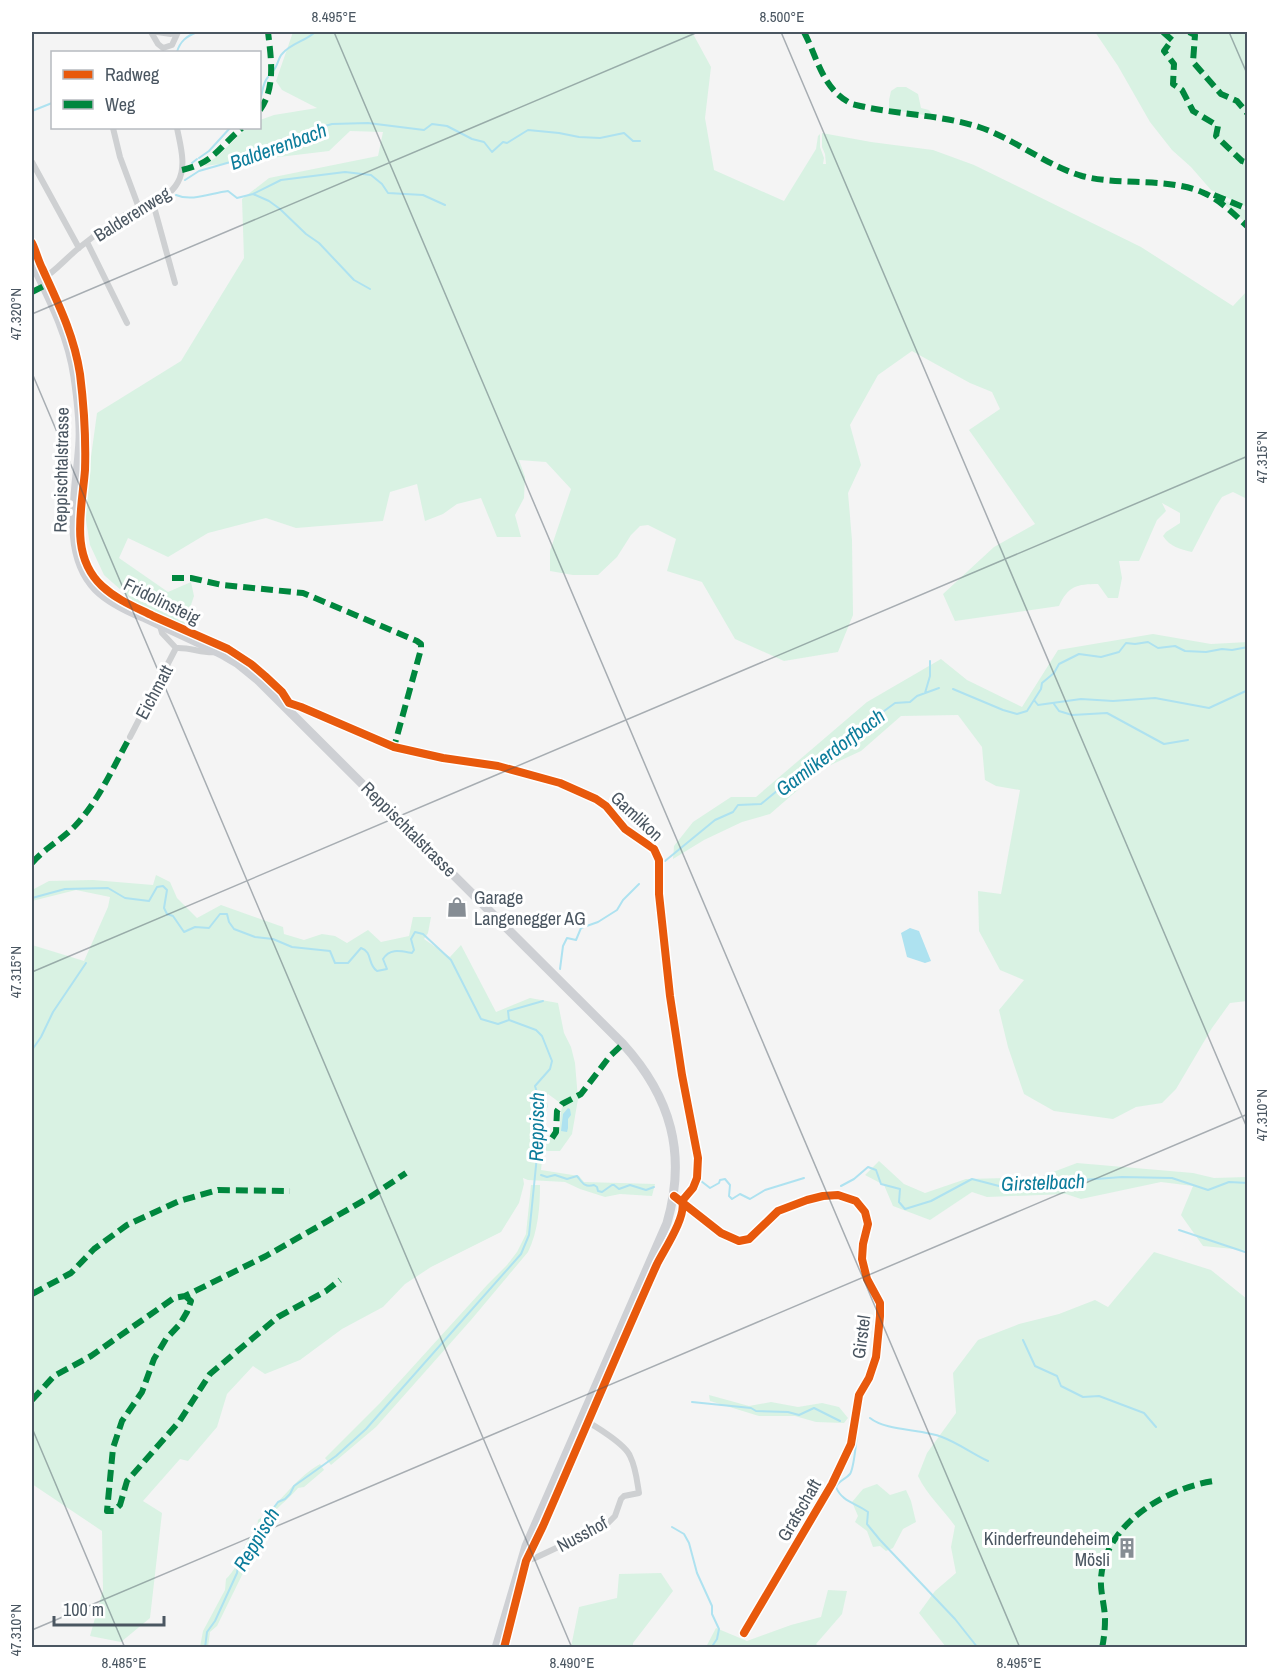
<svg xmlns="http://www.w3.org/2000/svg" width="1279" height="1679" viewBox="0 0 1279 1679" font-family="'Archivo Narrow',sans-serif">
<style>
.green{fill:#d9f2e3;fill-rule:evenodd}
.water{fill:#aee2f0}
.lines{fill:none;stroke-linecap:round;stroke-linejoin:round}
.stream{stroke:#aee2f0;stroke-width:2}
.street{stroke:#ced0d2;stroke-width:6}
.secondary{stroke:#ced0d4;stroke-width:9}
.quiet{stroke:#00873e;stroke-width:6;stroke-dasharray:12 6;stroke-linecap:butt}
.cycleway-casing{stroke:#fff;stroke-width:11}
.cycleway{stroke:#e8590c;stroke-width:8}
.ticks{fill:none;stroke:#4a5661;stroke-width:1.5;stroke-opacity:0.45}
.labels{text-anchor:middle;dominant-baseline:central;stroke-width:6;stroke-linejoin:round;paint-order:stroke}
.street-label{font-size:18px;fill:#4a5661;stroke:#fff}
.poi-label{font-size:18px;fill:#4a5661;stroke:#fff;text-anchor:start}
.water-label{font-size:20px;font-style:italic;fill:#0c7c9b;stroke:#fff}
.neatline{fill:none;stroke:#4a5661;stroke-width:2}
.ticks-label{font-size:15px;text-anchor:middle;fill:#4a5661}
</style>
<rect width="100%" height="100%" fill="#f4f4f4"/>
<path class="green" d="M 293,32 L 692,32 L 711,67 L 705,118 L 714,170 L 784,201 L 816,149 L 818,136 L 820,134 L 820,147 L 824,158 L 823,164 L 826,164 L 825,154 L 822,147 L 822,133 L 871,142 L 933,150 L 974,165 L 1141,247 L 1233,306 L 1247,291 L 1247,504 L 1245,498 L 1233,492 L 1222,497 L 1216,506 L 1192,552 C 1180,549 1170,547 1163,536 L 1166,532 L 1180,523 L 1180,513 L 1162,503 L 1166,511 L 1157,520 L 1139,561 L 1119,561 L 1122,578 L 1118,598 L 1108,598 L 1098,584 C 1077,584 1068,586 1059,606 L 955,621 L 943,594 L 994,547 L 1035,524 L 969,430 L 1000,409 L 992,392 L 970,383 L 912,351 L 878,375 L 850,425 L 861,465 L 848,493 L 852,540 L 853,615 L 838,652 L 784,661 L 735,639 L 702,582 L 667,571 L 676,539 L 648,525 L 640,526 L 631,535 L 617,557 L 598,575 L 573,575 L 550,571 L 550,551 L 571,489 L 546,462 L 519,460 L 525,477 L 524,498 L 515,515 L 521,537 L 497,537 L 481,498 L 457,504 L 443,514 L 425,521 L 417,484 L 390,492 L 383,521 L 296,528 L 266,518 L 208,533 L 168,557 L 128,538 L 119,558 L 168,592 L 191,582 L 194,596 L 184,626 L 140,607 L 104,575 L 90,545 L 84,508 L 97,413 L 181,361 L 244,258 L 242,199 L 269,178 L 378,156 L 383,132 L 350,131 L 329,151 L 204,166 L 219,155 L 246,128 L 260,128 L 260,120 L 274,115 L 317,108 L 282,90 L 276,81 Z
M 1095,32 L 1247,32 L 1247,207 L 1211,190 L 1191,167 L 1172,150 L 1150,122 L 1118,66 Z
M 897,87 L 906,87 L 918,94 L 921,108 L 929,110 L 931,113 L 930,116 L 889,109 L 889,100 L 891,91 Z
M 1218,197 L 1247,211 L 1247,224 L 1218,199 Z
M 1153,634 L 1211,644 L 1248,642 L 1247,1001 L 1230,1003 L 1212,1028 L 1176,1089 L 1162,1103 L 1136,1107 L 1113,1119 L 1054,1111 L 1024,1094 L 1008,1047 L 999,1010 L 1024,980 L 1000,970 L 979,931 L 978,891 L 1001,894 L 1020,790 L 996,786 L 985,780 L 982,747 L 958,715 L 901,716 L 861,751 L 822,769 L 770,814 L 742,822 L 704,840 L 673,859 L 674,846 L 693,822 L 731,797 L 756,797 L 867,702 L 941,659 L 967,680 L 1022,707 L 1058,650 Z
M 156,875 L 170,882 L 177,898 L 197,918 L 221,905 L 283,927 L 284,934 L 304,940 L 322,934 L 335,936 L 347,943 L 368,930 L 381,942 L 409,936 L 413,917 L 431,917 L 428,933 L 424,939 L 450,957 L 461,945 L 496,1012 L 530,998 L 558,1003 L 564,1033 L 571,1047 L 575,1063 L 578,1099 L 572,1134 L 560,1151 L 543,1151 L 541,1170 L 579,1176 L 584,1182 L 655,1184 L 652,1196 L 620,1194 L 605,1197 L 580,1189 L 565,1182 L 528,1180 L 523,1178 L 524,1184 L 519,1203 L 501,1232 L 431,1267 L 405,1284 L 383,1307 L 342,1329 L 300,1360 L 265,1374 L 253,1366 L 227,1394 L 217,1427 L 188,1461 L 180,1459 L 143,1501 L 162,1513 L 150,1618 L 121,1642 L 90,1636 L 103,1590 L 102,1531 L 32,1484 L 32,945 L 84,961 L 108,907 L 110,897 L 76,890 L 32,901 L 32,884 L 34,889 L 49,881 L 93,880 L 153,885 ZM 548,1094 L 563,1105 C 558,1117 563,1130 555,1139 L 542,1137 C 542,1128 541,1114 548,1107 L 546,1097 Z
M 879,1161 L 904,1184 L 925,1193 L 966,1179 L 1007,1178 L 1032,1180 L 1077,1163 L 1193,1173 L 1214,1178 L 1247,1177 L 1247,1252 L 1244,1250 L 1203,1246 L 1181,1215 L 1193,1186 L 1161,1182 L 1081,1199 L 1066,1194 L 987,1197 L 972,1192 L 930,1220 L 893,1206 L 884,1185 L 865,1175 Z
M 531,1185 L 540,1185 C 540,1207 538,1232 528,1252 L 471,1320 L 376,1427 L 331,1465 L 325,1458 L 380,1403 L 488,1284 L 507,1265 L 517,1252 L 526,1234 Z
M 1154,1252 L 1211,1270 L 1247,1299 L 1247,1647 L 946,1647 L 919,1613 L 935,1591 L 956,1573 L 951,1547 L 955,1526 C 943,1509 927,1495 918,1476 L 927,1453 L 956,1413 L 953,1373 L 978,1340 L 1019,1324 L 1059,1314 L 1095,1300 L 1108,1307 Z
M 709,1395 L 749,1406 L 771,1402 L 798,1407 L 822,1403 L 839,1407 L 848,1418 L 844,1423 L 816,1422 L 795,1416 L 759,1416 L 710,1401 Z
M 320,1464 L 324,1470 L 304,1487 L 298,1488 C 289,1499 280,1504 271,1516 L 217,1626 L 210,1632 L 208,1647 L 200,1647 L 203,1631 L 225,1590 L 226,1579 C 243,1563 240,1543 257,1530 L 258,1520 C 281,1503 294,1479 320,1464 Z
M 877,1484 L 890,1495 L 906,1490 L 911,1501 L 916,1522 L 903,1529 L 893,1548 L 886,1551 L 880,1546 L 873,1547 L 867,1531 L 855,1522 L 858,1516 L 852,1502 L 863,1489 Z
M 661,1573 L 673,1591 L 633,1643 L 633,1647 L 571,1647 L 579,1607 L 617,1598 L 619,1574 Z
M 828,1590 L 847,1591 L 842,1614 L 816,1644 L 819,1647 L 706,1647 L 716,1628 L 747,1641 L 791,1625 L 821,1617 Z"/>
<path class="water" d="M 910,928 L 919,931 L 931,961 L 925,963 L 907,957 L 901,933 Z
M 568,1108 L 570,1109 L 571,1115 L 568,1119 L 568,1128 L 567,1132 L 561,1131 L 563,1114 Z"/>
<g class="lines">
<path class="stream" d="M 177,52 C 180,41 187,36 197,32
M 273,71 C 278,66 278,58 282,54 C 291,43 306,41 315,32
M 260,100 C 263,92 262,84 268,77
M 32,111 L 52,103
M 199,158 L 209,151 L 230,128
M 192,163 L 197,159
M 185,180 L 199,171 L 234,161 L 271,146 L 294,140 L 318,128 L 332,124 L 368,123 L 424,130 L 432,124 L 447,126 L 472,139 L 484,142 L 492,152 L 503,142 L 507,143 L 528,130 L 559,133 L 579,137 L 600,138 L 624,133 L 633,141 L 640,141
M 253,194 L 269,201 L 280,209 L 306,234 L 319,243 L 354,280 L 370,289
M 176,195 C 192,202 211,193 228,191 L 237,198 L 253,194 L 281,180 L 345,172 L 371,175 L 382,184 L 388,193 L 423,195 L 445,205
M 953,689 L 1003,710 L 1017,714 L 1027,711 L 1041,689 L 1042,683 L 1054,673 L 1059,664 L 1079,654 L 1101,657 L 1119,652 L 1126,643 L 1135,644 L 1148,642 L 1158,648 L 1175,646 L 1185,651 L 1206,652 L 1222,649 L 1232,650 L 1248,647
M 925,693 L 930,676 L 930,661
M 1034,700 L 1038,705 L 1081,699 L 1113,701 L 1155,698 L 1209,708 L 1248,690
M 1054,704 L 1059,711 L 1072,715 L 1107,713 L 1164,744 L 1188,740
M 665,861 L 715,820 L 733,812 L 738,805 L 761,804 L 824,752 L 856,737 L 865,725 L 895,703 L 910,702 L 917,696 L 939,688
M 32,898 L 65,889 L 108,888 L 125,898 L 149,901 L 157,887 L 163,886 L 167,890 L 164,908 L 167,914 L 173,916 L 184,932 L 195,927 L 209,928 L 220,914 L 227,914 L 229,922 L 234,929 L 255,937 L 273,939 L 292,947 L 330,951 L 335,963 L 348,963 L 361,948 C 373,952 367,964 377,971 L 387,969 L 383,959 C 390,948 400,951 412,953 L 414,950 L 411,939 L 415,932 L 423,934 L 451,960 L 481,1019 L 498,1024 L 509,1020 L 536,1030 L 542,1036 L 552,1061 L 550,1069 L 535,1086 L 539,1099 L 538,1146 L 529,1235 L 521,1254 L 366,1429 L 336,1456 L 294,1486 L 290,1494 L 285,1499 L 278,1502 L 263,1522 L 260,1533 L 249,1545 C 252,1556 246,1560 238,1566 L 237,1573 L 215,1621 L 207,1632 L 205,1648
M 560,969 L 563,946 L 567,938 L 576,940 L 581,928 L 598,922 L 617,910 L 623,900 L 639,884
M 509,1020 L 508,1011 L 543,1001
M 32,1050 L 41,1037 L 53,1012 L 86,963
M 541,1175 L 547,1177 L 555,1175 L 567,1179 L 577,1176 C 582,1182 584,1188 594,1185 L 597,1187 L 598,1191 L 602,1192 L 612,1185 L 614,1185 L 619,1189 L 630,1185 L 646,1190 L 654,1187
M 701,1181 L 710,1188 L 719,1183 L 720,1180 L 725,1179 L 730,1185 L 729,1196 L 732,1199 L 740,1194 L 750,1199 L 765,1190 L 804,1178
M 841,1186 L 854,1179 L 868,1167 L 876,1170 L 881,1184 L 900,1189 L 899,1202 L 905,1209 L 931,1201 L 972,1179 L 999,1186 L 1031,1186 L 1056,1182 L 1122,1177 L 1172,1178 L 1208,1190 L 1229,1182 L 1248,1183
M 1179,1230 L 1248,1253
M 1023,1340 L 1035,1366 L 1057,1376 L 1061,1386 L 1083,1397 L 1099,1396 L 1144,1413 L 1156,1427
M 692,1402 L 751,1408 L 756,1411 L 788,1412 L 799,1415 L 814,1408 L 840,1421
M 870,1418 C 886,1431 921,1429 942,1437 C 958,1443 973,1454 988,1461
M 857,1422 C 858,1431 854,1468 850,1474 C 845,1480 839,1480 836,1487 C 842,1502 856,1503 868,1512 L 867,1524 L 880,1540 L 955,1619 L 978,1648
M 672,1527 L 684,1534 L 689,1543 L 697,1573 L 712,1606 L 712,1614 L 719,1629 L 717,1639 L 711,1648"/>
<path class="street" d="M 151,32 L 158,44 L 163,48 L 172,45 L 178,32
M 157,32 L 171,34 L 177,32
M 113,128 L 120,157 L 139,208
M 32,162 L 79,248
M 153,203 L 175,283
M 87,242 L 127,323
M 41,280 C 56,271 66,258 80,247 C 95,235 111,223 128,213 C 146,203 168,201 178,182 C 187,166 180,144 177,128
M 176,648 C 191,647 203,654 217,652
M 286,706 L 292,703 L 394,747 L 443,758 L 498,766 L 560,783 L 596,799 L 606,806 L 625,829 L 654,849 L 659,860 L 659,894 L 670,996 L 682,1075 L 698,1158 L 697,1178 L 693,1188 L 682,1201
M 130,737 L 176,648 L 162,633 L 160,626
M 679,1200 L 721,1233 L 739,1241 L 749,1239 L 778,1211 L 807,1200 L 838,1195 L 856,1201 L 865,1212 L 868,1224 L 863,1244 L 862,1259 L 867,1279 L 880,1303 L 876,1357 L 869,1378 L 859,1395 L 851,1444 L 832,1484 L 744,1633
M 521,1563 L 535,1558 L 607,1524 L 615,1516 L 621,1499 L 624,1496 L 639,1493 C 637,1481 636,1468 630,1456 C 625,1444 594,1425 582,1419"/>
<path class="secondary" d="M 32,262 C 50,299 69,335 75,377 C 78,398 81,419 80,440 C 78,487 60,552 96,589 C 109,602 126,610 143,617 C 170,630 198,642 225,656 L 237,663 L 259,681 L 623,1044 C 671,1097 687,1154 667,1223 L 526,1546 L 496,1648"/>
<path class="quiet" d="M 804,32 C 818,59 822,89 852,104 C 894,115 938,114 979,127 C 1015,139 1045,165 1082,176 C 1120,186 1170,177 1204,193 C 1220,200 1235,215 1248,227
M 1163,32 L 1172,40 L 1164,51 L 1174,64 L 1173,84 L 1182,90 L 1193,111 L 1218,126 L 1216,136 L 1242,161 L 1248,163
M 1189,32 L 1195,35 L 1193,62 L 1221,94 L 1237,101 L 1248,114
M 260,110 C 276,87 271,58 268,32
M 182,170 C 214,163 219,147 242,128
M 1214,195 L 1248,209
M 32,292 L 44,286
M 172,578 L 191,578 L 222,585 L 303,593 L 417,641 L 421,644 L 421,649 L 394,747
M 32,863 C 44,849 61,840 74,827 C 99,801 113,767 130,737
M 552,1138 L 556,1132 L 557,1111 L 562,1104 L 581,1094 L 610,1056 L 623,1044
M 32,1294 L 71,1273 L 94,1249 L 127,1225 L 179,1201 L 218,1190 L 290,1191
M 185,1296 L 191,1301 L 187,1312 L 180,1324 L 166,1339 L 154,1359 L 142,1392 L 122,1421 L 113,1448 L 107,1511 L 114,1511 L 120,1505 L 127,1481 L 179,1422 L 210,1374 L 278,1317 L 326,1291 L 340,1280
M 32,1400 L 54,1376 L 91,1356 L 174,1298 L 185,1296 L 266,1256 L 370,1197 L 406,1173
M 1102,1648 C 1104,1639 1105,1629 1105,1620 C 1105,1606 1100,1592 1101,1578 C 1105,1524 1166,1488 1214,1481"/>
<g class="cycleway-casing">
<path id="cycleway" d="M 32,243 C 36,251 38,260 42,268 C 58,303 74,335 80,374 C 84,406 86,438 85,470 C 82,509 69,555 102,586 C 117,600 135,607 153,616 C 178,627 203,638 228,649 L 251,664 L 265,676 L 282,692 L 289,703 L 301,707 L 394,747 L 443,758 L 498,766 L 560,783 L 596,799 L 606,806 L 625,829 L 654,849 L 659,860 L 659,894 L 670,996 L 682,1075 L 698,1158 L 697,1178 L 693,1188 L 682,1201
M 674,1196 L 721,1233 L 739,1241 L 749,1239 L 778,1211 L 807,1200 L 823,1196 L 838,1195 L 856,1201 L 865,1212 L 868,1224 L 863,1244 L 862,1259 L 867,1279 L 880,1303 L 880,1316 L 876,1357 L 869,1378 L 859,1395 L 851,1444 L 832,1484 L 744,1633
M 504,1648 L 526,1561 L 543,1526 C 581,1439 618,1351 657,1264 C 664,1250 687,1216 682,1201"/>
</g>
<use href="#cycleway" class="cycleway"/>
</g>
<path class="ticks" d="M 334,32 L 1020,1648M 781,32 L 1248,1130M 1229,32 L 1248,76M 32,314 L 698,32M 32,373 L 572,1648M 32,972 L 1248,456M 32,1428 L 125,1648M 32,1630 L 1248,1114"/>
<defs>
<g id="shop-bare" transform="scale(1.62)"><path d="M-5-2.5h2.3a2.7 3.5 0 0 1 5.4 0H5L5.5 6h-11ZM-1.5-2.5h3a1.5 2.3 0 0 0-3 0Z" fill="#868d94" stroke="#fff" stroke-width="2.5" paint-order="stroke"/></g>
<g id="building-bare" transform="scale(1.62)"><path d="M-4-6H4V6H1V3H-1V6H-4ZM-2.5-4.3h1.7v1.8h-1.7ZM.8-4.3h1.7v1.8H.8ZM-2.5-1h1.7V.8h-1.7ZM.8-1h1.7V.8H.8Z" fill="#868d94" stroke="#fff" stroke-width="2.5" paint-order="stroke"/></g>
</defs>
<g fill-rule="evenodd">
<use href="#shop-bare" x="457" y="907"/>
<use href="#building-bare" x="1127" y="1548"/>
</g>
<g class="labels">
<g class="street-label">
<text transform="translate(132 214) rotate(-32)">Balderenweg</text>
<text transform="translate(61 470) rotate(-89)">Reppischtalstrasse</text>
<text transform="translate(162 601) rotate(26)">Fridolinsteig</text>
<text transform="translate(154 692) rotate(-62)">Eichmatt</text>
<text transform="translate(637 816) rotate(43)">Gamlikon</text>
<text transform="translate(409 829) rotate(45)">Reppischtalstrasse</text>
<text transform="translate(861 1337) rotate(-82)">Girstel</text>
<text transform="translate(799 1510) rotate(-60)">Grafschaft</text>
<text transform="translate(582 1534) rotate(-28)">Nusshof</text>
</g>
<g class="poi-label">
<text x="474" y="897">Garage<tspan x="474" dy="21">Langenegger AG</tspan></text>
<text x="1110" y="1538" text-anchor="end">Kinderfreundeheim<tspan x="1110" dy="21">Mösli</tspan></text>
</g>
<g class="water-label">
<text transform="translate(278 146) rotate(-20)">Balderenbach</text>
<text transform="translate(830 752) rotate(-37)">Gamlikerdorfbach</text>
<text transform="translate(536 1127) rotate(-89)">Reppisch</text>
<text transform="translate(1043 1182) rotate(-2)">Girstelbach</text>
<text transform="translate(256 1539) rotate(-59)">Reppisch</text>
</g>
</g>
<rect width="1279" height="1679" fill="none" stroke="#ffffff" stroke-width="66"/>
<rect x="51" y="51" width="210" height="78" fill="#ffffff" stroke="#b7bbc0" stroke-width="1.5"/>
<rect x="63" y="70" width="30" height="9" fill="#e8590c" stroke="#b7bbc0" stroke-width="1.5"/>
<text x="105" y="81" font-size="18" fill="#4a5661">Radweg</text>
<rect x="63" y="100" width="30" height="9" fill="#00873e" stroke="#b7bbc0" stroke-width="1.5"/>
<text x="105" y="111" font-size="18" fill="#4a5661">Weg</text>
<path d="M54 1616v9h110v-9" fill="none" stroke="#4a5661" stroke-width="3"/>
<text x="63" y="1616" font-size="18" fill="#4a5661" stroke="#ffffff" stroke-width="4.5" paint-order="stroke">100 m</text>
<rect x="33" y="33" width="1213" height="1613" class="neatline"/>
<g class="ticks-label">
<text x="334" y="22">8.495°E</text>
<text x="782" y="22">8.500°E</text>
<text transform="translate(16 314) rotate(-90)" y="5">47.320°N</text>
<text transform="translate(1262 457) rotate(-90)" y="5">47.315°N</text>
<text transform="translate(16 972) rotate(-90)" y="5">47.315°N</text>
<text transform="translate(1262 1115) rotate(-90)" y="5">47.310°N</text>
<text transform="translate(16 1630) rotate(-90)" y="5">47.310°N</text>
<text x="124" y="1668">8.485°E</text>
<text x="572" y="1668">8.490°E</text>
<text x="1019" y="1668">8.495°E</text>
</g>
</svg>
